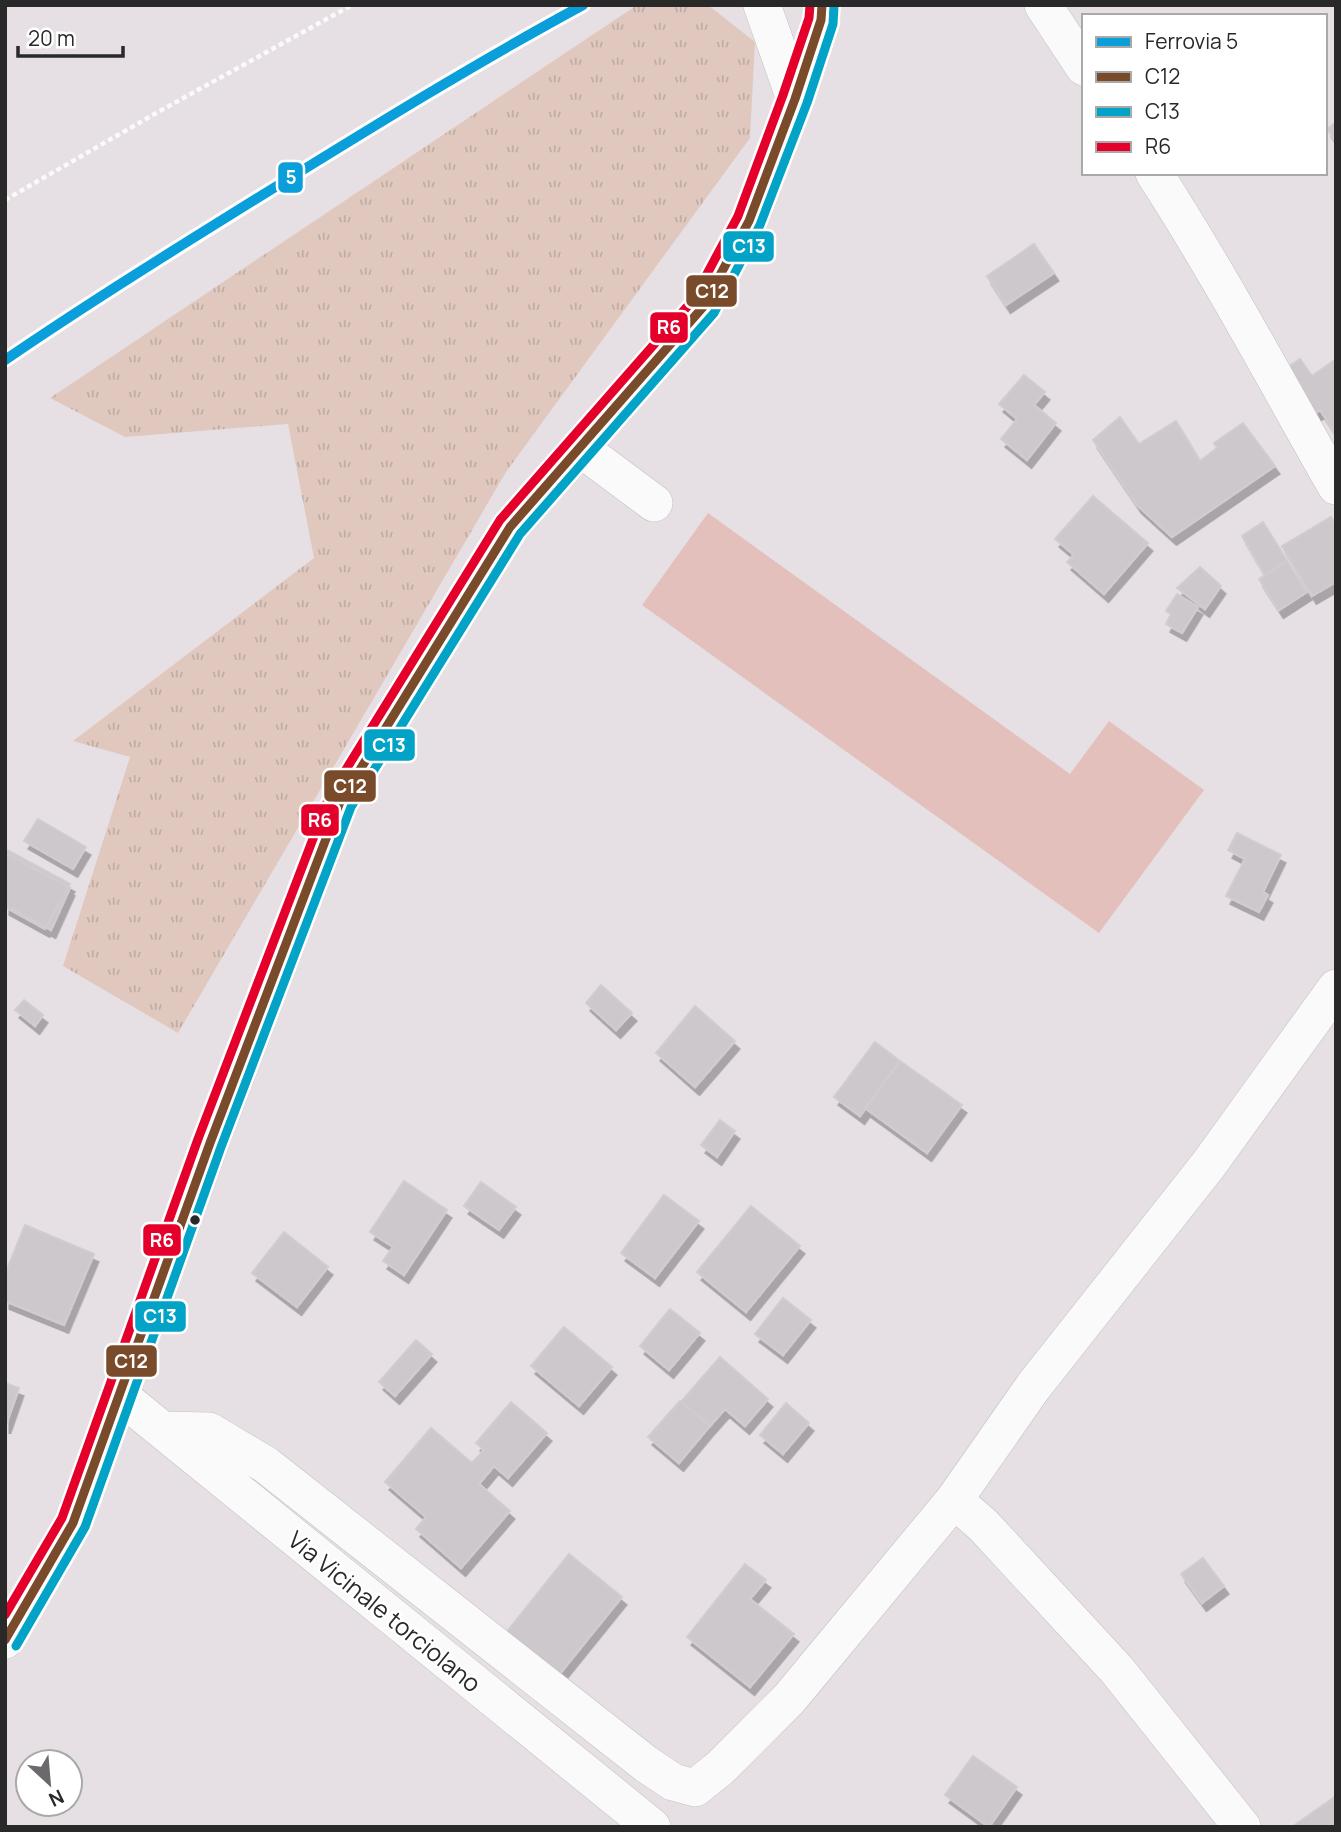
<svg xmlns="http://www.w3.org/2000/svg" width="1341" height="1832" viewBox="0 0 1341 1832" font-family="Manrope,sans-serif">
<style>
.grass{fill:url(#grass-tufts)}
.pitch{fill:#e3c0bc}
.building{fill:#cdc8cc;stroke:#d1ccd0;stroke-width:2;filter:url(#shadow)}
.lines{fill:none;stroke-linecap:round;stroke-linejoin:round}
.minor-casing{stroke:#c0c0c1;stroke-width:38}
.path{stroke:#fbfafb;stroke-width:4.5;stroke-dasharray:5 3.5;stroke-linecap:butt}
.minor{stroke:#fbfafb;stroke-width:37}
.bus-1-casing{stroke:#fff;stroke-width:14}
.bus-2-casing{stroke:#fff;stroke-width:14}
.bus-3-casing{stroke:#fff;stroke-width:14}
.bus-1{stroke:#7a4b2a;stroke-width:9}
.bus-2{stroke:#02a3c6;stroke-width:9}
.bus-3{stroke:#e4002b;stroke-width:9}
.rail-1-casing{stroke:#fff;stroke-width:16}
.rail-1{stroke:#0a9eda;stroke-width:10}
.bus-dot{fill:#292929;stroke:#fff;stroke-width:2.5}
.labels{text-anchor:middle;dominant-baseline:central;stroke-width:5;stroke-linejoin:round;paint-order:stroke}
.street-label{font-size:24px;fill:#292929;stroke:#fff}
.line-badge{stroke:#fff;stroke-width:2.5}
.badge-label{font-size:19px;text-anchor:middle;font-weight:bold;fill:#fff}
</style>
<defs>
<pattern id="grass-tufts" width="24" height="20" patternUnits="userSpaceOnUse" patternTransform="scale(1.75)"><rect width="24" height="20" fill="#e0c8be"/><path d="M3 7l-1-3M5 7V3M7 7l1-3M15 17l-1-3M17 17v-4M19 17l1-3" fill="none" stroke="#c0aca3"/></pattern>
<filter id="shadow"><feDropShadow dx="4.5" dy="8" stdDeviation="0" flood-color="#0004"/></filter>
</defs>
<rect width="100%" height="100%" fill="#e6e0e5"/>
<path class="grass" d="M 637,5 L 708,5 L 755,42 L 750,138 L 506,472 L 178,1033 L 63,966 L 130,757 L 73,741 L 314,558 L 288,424 L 125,437 L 50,398 Z"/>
<path class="pitch" d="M 708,513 L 1070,774 L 1109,721 L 1204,790 L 1099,933 L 642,605 Z"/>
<path class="building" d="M 1336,122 L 1336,142 L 1327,129 Z
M 1034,244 L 1054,273 L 1006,305 L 987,276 Z
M 1300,359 L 1312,376 L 1336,359 L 1336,434 L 1320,410 L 1314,414 L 1284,370 Z
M 1024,375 L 1045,392 L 1034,405 L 1056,423 L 1027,460 L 1001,439 L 1017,419 L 999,404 Z
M 1120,417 L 1139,444 L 1176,421 L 1200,461 L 1217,448 L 1214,443 L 1243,423 L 1275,466 L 1172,537 L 1137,505 L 1093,440 Z
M 1093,496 L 1148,543 L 1104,594 L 1067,562 L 1074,555 L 1055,539 Z
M 1331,517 L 1336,526 L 1336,582 L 1312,596 L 1282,546 Z
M 1263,522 L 1287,561 L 1265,575 L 1242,536 Z
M 1287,561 L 1307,592 L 1279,610 L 1259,579 Z
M 1200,567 L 1221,586 L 1205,609 L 1177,588 Z
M 1177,594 L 1198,607 L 1182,633 L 1166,624 L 1171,614 L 1166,611 Z
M 38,819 L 86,847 L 73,869 L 24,841 Z
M 1237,833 L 1281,855 L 1263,892 L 1268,895 L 1259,912 L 1226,896 L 1245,859 L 1228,850 Z
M 5,849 L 70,884 L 45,929 L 5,907 Z
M 5,853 L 70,888 L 51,930 L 5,905 Z
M 601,985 L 632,1013 L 616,1030 L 586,1003 Z
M 24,1000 L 43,1015 L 35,1026 L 15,1010 Z
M 695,1006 L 735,1041 L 695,1087 L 656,1053 Z
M 875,1042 L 900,1061 L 860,1116 L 834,1097 Z
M 900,1061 L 962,1105 L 927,1153 L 865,1108 Z
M 720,1120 L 735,1131 L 717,1157 L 701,1145 Z
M 404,1181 L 447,1210 L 404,1275 L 383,1261 L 393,1247 L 370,1232 Z
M 481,1182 L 516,1207 L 499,1230 L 464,1206 Z
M 664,1195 L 699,1221 L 655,1278 L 621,1253 Z
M 751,1206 L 800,1246 L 746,1312 L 697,1272 Z
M 25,1225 L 94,1254 L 64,1325 L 5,1301 L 5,1274 Z
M 284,1232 L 328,1267 L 297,1307 L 252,1273 Z
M 783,1298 L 811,1320 L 783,1355 L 755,1334 Z
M 670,1309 L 700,1333 L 669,1370 L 640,1346 Z
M 564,1327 L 612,1367 L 579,1406 L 531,1366 Z
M 416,1340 L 432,1354 L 395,1396 L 379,1382 Z
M 720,1357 L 768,1399 L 745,1426 L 725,1409 L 710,1426 L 681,1402 Z
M 5,1383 L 19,1388 L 6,1425 L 5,1425 Z
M 680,1401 L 710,1426 L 679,1463 L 648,1437 Z
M 511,1402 L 547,1433 L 508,1478 L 494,1466 L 479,1484 L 510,1511 L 461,1568 L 416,1529 L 426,1517 L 385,1482 L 431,1428 L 472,1463 L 484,1450 L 476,1443 Z
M 786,1403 L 809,1423 L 783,1454 L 760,1435 Z
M 569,1554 L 622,1597 L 558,1676 L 505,1634 Z
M 1203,1558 L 1224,1586 L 1202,1603 L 1181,1574 Z
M 745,1564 L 766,1580 L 750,1599 L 794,1634 L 750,1687 L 687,1637 Z
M 973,1756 L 1017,1787 L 989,1827 L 945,1795 Z
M 1336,1796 L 1336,1827 L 1292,1827 Z"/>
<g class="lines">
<g class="minor-casing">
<path id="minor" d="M 762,5 L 795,99
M 1043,5 L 1084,67
M 1154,173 C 1220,275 1276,381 1336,486
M 580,448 L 654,503
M 119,1395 L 652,1827
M 163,1430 L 209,1431 L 266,1465 L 646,1764 L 673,1782 L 695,1788 L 720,1768 L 789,1699 L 954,1500 L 1033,1387 L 1209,1164 L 1336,988
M 954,1500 L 983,1525 L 1117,1670 L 1242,1827
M 5,1640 L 73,1523 L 210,1143 L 340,802 L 510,527 L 703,307 L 749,221 L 795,99 L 821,20 L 822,5"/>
</g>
<path class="path" d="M 5,200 L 158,112 L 352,5"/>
<use href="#minor" class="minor"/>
<g class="bus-1-casing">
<path id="bus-1" d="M 5,1640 L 73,1523 L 210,1143 L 340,802 L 510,527 L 703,307 L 749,221 L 795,99 L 821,20 L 822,5"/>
</g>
<g class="bus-2-casing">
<path id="bus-2" d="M 16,1646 L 85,1527 L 221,1147 L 351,807 L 520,534 L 714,313 L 760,225 L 807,103 L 833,24 L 834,6"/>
</g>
<g class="bus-3-casing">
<path id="bus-3" d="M 5,1615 L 62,1518 L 198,1139 L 329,797 L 500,520 L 693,300 L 738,216 L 783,95 L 809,18 L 810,5"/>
</g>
<use href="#bus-1" class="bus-1"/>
<use href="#bus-2" class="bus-2"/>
<use href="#bus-3" class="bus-3"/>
<g class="rail-1-casing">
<path id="rail-1" d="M 5,360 C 90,302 177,248 264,194 C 369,129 474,64 583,5"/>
</g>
<use href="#rail-1" class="rail-1"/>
</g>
<circle class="bus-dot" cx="195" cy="1220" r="6"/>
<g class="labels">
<g class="street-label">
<text transform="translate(385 1611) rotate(39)">Via Vicinale torciolano</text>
</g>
</g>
<g class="line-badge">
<rect x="277" y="161" width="27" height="33" rx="7" fill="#0a9eda"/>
<rect x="722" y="230" width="53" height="33" rx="7" fill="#02a3c6"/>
<rect x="685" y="274" width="53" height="34" rx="7" fill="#7a4b2a"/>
<rect x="649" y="311" width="40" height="33" rx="7" fill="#e4002b"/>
<rect x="363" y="728" width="53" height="34" rx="7" fill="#02a3c6"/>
<rect x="323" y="769" width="54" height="34" rx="7" fill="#7a4b2a"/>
<rect x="300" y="803" width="40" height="34" rx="7" fill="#e4002b"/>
<rect x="142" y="1223" width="40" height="34" rx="7" fill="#e4002b"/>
<rect x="134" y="1300" width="53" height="33" rx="7" fill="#02a3c6"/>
<rect x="105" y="1344" width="53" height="34" rx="7" fill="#7a4b2a"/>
</g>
<g class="badge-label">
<text x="291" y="184">5</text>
<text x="749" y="253">C13</text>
<text x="712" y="298">C12</text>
<text x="669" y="334">R6</text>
<text x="389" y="752">C13</text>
<text x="350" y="793">C12</text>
<text x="320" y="827">R6</text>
<text x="162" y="1247">R6</text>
<text x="160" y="1323">C13</text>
<text x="131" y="1368">C12</text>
</g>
<rect width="1341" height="1832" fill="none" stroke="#292929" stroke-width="14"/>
<rect x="1082" y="14" width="245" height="161" fill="#ffffff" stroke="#a9a9a9" stroke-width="2"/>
<rect x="1096" y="37" width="35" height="10" fill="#0a9eda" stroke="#a9a9a9" stroke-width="2"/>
<text x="1145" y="49" font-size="21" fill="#292929">Ferrovia 5</text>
<rect x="1096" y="72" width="35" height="10" fill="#7a4b2a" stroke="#a9a9a9" stroke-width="2"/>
<text x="1145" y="84" font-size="21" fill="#292929">C12</text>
<rect x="1096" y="107" width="35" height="10" fill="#02a3c6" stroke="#a9a9a9" stroke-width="2"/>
<text x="1145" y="119" font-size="21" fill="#292929">C13</text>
<rect x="1096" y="142" width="35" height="10" fill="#e4002b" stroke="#a9a9a9" stroke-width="2"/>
<text x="1145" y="154" font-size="21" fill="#292929">R6</text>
<g transform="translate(49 1783) rotate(154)"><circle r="33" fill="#ffffff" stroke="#a9a9a9" stroke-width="2"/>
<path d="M0-5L12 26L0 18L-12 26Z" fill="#6b696b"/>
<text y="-10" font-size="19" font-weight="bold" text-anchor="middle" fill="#292929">N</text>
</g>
<path d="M18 46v10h105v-10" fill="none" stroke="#292929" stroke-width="3.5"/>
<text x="28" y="46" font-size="21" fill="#292929" stroke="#ffffff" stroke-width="5" paint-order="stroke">20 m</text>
</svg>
